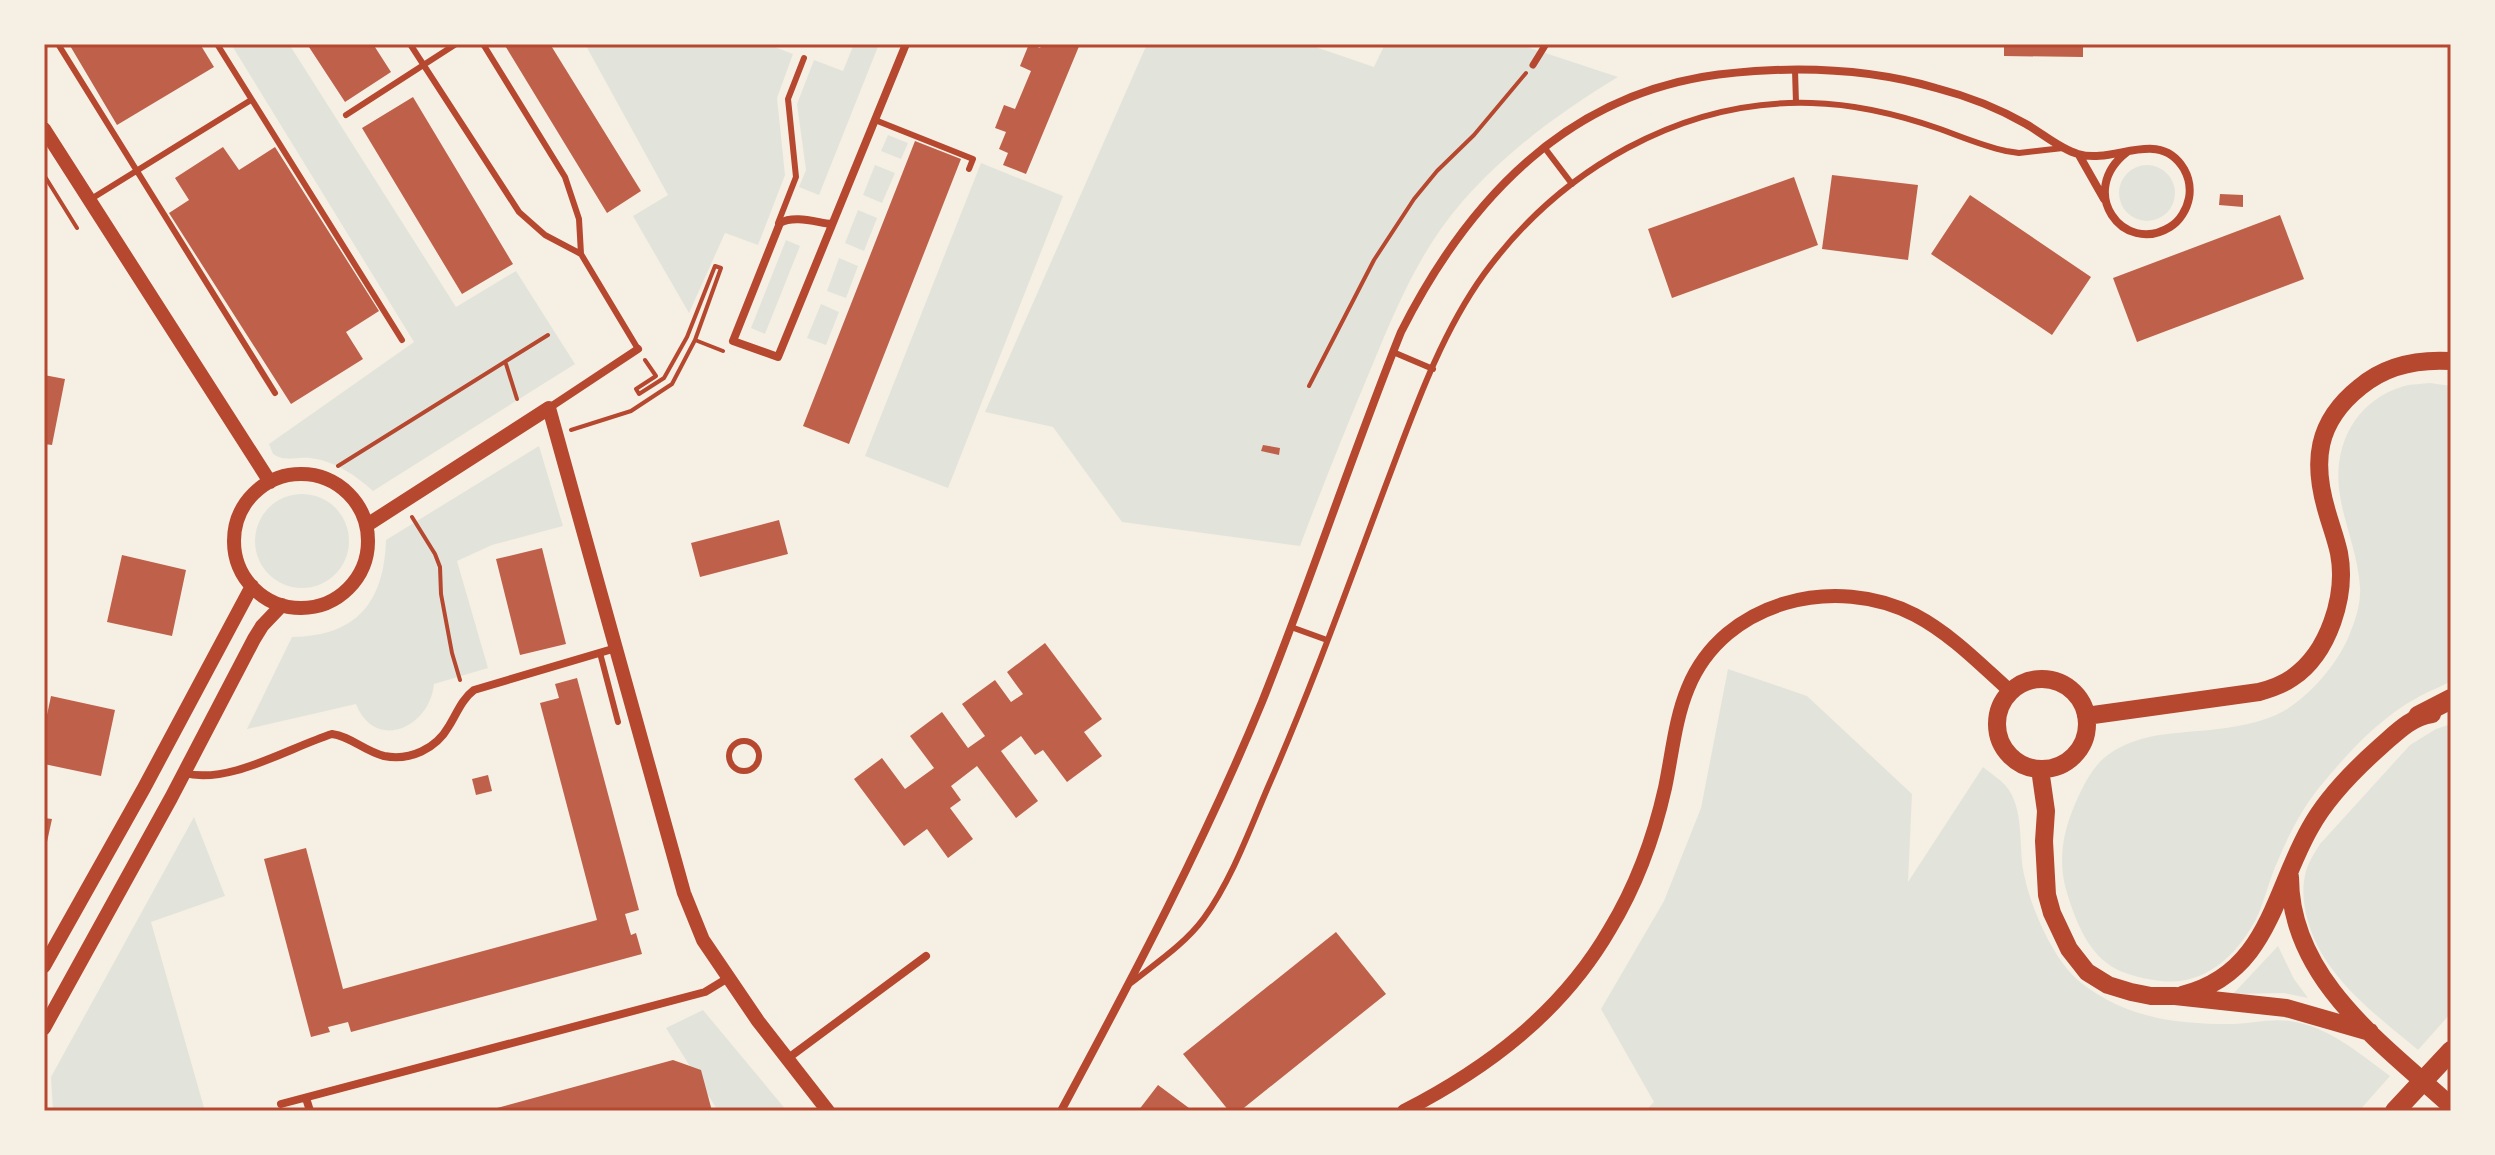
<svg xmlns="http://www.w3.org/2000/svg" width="2495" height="1155" viewBox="0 0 2495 1155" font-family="'IBM Plex Sans',sans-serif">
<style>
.green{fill:#e2e4dc}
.building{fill:#bf614a}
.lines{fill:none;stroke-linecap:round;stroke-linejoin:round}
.path{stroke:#b5482f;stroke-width:4}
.service{stroke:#b5482f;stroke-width:6}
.pedestrian{stroke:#b5482f;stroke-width:7}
.minor{stroke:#b5482f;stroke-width:8}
.tertiary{stroke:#b5482f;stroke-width:14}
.primary{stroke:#b5482f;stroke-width:18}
.motorway{stroke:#b5482f;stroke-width:20}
.neatline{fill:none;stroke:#b5482f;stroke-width:3}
</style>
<rect width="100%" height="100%" fill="#f6efe4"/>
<path class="green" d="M 231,44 L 289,44 L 456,307 L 516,271 L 575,364 L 373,491 C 355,475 335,461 310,458 C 297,457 284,462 273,454 L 269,444 L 414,342 Z
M 585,44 L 767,44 L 793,54 L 777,98 L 785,175 L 758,245 L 725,233 L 689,313 L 633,216 L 668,195 Z
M 854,44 L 879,44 L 819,195 L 799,187 L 806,170 L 797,104 L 814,60 L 843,71 Z
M 1147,44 L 1307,44 L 1374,67 L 1385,44 L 1518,44 L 1618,77 C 1560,112 1507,151 1462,202 C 1420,250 1396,308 1372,366 C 1347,425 1323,485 1300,546 L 1122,522 L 1053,427 L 985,412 Z
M 888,135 L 908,143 L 901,159 L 881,151 Z
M 981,163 L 1063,196 L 948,488 L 865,456 Z
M 875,165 L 895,173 L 882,203 L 863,195 Z
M2119 193a28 28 0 1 1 56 0a28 28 0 1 1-56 0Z
M 858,210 L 877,218 L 864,251 L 845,243 Z
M 786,240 L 800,246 L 765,334 L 751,328 Z
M 839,258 L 858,266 L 846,298 L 827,291 Z
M 821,304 L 839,312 L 826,345 L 807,338 Z
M 2430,383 L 2451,386 L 2451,681 C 2439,688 2426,692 2415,699 C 2377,720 2345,756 2318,789 C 2300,812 2287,838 2276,865 C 2269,881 2265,899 2258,915 C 2239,954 2206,986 2161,981 C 2146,979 2130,976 2116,969 C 2088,954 2076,922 2067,893 C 2058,864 2062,836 2073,809 C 2080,792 2090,770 2104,758 C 2132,735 2165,734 2198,731 C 2223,729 2253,725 2276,715 C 2305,702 2336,666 2348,638 C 2355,622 2361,604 2360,587 C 2358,553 2343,522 2339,489 C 2334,442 2357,400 2404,386 C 2412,384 2422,384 2430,383 Z
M 539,446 L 563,526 L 492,545 L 457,561 L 488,668 L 434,684 C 430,728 375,752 356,704 L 247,729 L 292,637 C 357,636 384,602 386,540 Z
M255 541a47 47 0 1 1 94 0a47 47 0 1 1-94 0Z
M 1728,669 L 1807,696 L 1912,794 L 1908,882 L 1983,767 C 1990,773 2000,779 2006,786 C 2024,808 2019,844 2023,869 C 2029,904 2052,959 2080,982 C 2125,1017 2172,1024 2229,1024 C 2248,1024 2270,1018 2290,1021 C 2328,1026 2360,1054 2390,1076 L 2359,1111 L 1645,1111 L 1654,1102 L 1601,1009 L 1664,901 L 1701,808 Z
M 2451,724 L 2451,1013 L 2418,1050 C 2373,1012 2320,975 2306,914 C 2303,900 2302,885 2306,871 C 2309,861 2315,852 2320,844 L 2410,745 L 2436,729 Z
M 194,817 L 225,896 L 151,922 L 205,1111 L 53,1111 L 51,1077 Z
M 2278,946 L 2294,979 L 2308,998 L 2284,993 L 2233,994 Z
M 703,1010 L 787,1111 L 718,1111 L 666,1028 Z"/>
<path class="building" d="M 69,44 L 200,44 L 214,67 L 117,125 Z
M 307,44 L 373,44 L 391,72 L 345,102 Z
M 504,44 L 550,44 L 641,191 L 607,213 Z
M 1029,44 L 1040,48 L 1042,44 L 1080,44 L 1026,174 L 1003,165 L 1008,153 L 999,149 L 1006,132 L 995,128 L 1004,105 L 1015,109 L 1031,71 L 1020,66 Z
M 2004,44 L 2083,44 L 2083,57 L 2004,56 Z
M 413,97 L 513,264 L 462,294 L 362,128 Z
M 915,141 L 961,159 L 849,444 L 803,426 Z
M 223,147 L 239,170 L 275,147 L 379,311 L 346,332 L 363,359 L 291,404 L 169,213 L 189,200 L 175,178 Z
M 1832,175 L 1918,185 L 1908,260 L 1822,249 Z
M 1794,177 L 1818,245 L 1672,298 L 1648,229 Z
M 2220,194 L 2243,195 L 2243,207 L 2219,205 Z
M 1970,195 L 2091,277 L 2052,335 L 1931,254 Z
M 2280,215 L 2304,279 L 2137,342 L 2113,278 Z
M 44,375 L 65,379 L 52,445 L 44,444 Z
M 1263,445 L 1280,448 L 1279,455 L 1261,451 Z
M 779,520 L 788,554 L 700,577 L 691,543 Z
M 542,548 L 566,644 L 520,655 L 496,559 Z
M 122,555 L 186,570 L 172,636 L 107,622 Z
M 1045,643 L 1102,719 L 1084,732 L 1102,756 L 1067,782 L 1043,750 L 1035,755 L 1021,736 L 1001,751 L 1038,801 L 1016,818 L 977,766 L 951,786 L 961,800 L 950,808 L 973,839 L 948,858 L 927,829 L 904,846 L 854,779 L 882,758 L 905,789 L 934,768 L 910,736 L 942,712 L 968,748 L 985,736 L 962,704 L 995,680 L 1011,702 L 1023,694 L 1007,672 Z
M 577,678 L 639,910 L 625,914 L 631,935 L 636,933 L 642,954 L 351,1032 L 348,1022 L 328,1027 L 330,1032 L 311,1037 L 264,859 L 306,848 L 343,989 L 597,920 L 540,703 L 559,698 L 555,684 Z
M 51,696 L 115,710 L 101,776 L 44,764 L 44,729 Z
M 488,775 L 492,791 L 476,795 L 472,779 Z
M 44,818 L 52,819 L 45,851 L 44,851 Z
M 1336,932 L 1386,994 L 1240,1111 L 1229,1111 L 1183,1054 Z
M 673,1060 L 701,1070 L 712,1111 L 486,1111 Z
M 1158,1085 L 1193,1111 L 1138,1111 Z"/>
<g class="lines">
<path class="path" d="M 44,175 L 77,228
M 645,360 L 656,376 L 636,389 L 639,394 L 664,378 L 687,337 L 715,266 L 721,268 L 695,340 L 723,351
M 506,364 L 517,399
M 1309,386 L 1374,260 L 1414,199 L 1437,171 L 1474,135 L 1526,73
M 571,430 L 631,411 L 672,384 L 695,340
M 338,466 L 548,335
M 412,517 L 435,554 L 440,567 L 441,594 L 452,653 L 460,680"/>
<path class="service" d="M 58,44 L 275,393
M 217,44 L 402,340
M 410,44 L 519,212 L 545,235 L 581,254
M 483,44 L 565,177 L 579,219 L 581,254 L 638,349
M 1795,70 L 1796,103
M 346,115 L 456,44
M 875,120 L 973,159 L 969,169
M 1544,147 L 1572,184
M 91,199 L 251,100
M 778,223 L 796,177 L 788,99 L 804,58
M 1393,352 L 1433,369
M 1291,627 L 1327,640
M 600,653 L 618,722
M729 756a15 15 0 1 1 30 0a15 15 0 1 1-30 0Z
M 1131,983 C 1156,963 1185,944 1204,918 C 1231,881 1250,829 1268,787 C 1312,687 1349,583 1387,482 C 1414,411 1440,335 1484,274 C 1560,170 1681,99 1811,103 C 1854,104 1900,115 1940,129 C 1962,137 1983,146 2006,151 L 2019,153 L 2063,148"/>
<path class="pedestrian" d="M 1533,65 L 1546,44"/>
<path class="minor" d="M 2079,155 L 2104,199
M 831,224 C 815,222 794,215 780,223 L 733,341 L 778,357 L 906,44
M 549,408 L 638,349
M 184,773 C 229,785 288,748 332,734 C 350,736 364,751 384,756 C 410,761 436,749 449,726 C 457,713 462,699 474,690 L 616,648
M 787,1059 L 926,956
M 306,1098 L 310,1111
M 281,1104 L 705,992 L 728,978
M 1061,1111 C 1133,977 1204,843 1262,702 C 1311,580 1352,454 1401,332 C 1464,207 1558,102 1702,77 C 1726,73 1751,71 1775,70 C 1829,68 1884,73 1936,88 C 1967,96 1998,108 2026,124 C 2042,133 2060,149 2078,154 C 2114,165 2159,127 2184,169 C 2189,178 2191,187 2189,198 C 2187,209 2180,221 2170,227 C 2123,256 2076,191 2127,152"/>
<path class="tertiary" d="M 44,129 L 270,482
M234 541a67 67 0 1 1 134 0a67 67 0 1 1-134 0Z
M 367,525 L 549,408 L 684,893 L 703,940 L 758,1021 L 828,1111
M 44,966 L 144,788 L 252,586
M 44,1028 L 171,798 L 254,639 L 262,626 L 282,605
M 1404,1111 C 1488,1068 1562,1012 1610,929 C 1636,886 1654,837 1665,788 C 1672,755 1675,719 1688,688 C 1724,600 1836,574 1915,615 C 1951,634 1980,664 2010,691"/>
<path class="primary" d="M1997 724a45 45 0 1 1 90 0a45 45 0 1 1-90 0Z
M 2086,716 L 2259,692 C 2270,689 2282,685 2292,678 C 2329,653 2347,595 2339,553 C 2336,539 2331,526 2327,512 C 2312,462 2316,422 2360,387 C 2386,365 2418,359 2451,361
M 2040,769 L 2046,811 L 2044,841 L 2047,895 L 2052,913 L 2069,949 L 2087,972 L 2108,985 L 2131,992 L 2151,996 L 2175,996 L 2286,1008 L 2370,1032
M 2290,877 C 2290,979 2383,1044 2451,1106
M 2182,995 C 2268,974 2273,893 2310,828 C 2327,797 2355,769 2381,746 C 2397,732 2411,717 2432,714"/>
<path class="motorway" d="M 2418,716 L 2451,699
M 2395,1111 L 2451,1051"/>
</g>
<rect width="2495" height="1155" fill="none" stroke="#f6efe4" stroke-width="92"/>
<rect x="46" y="46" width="2403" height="1063" class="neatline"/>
</svg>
